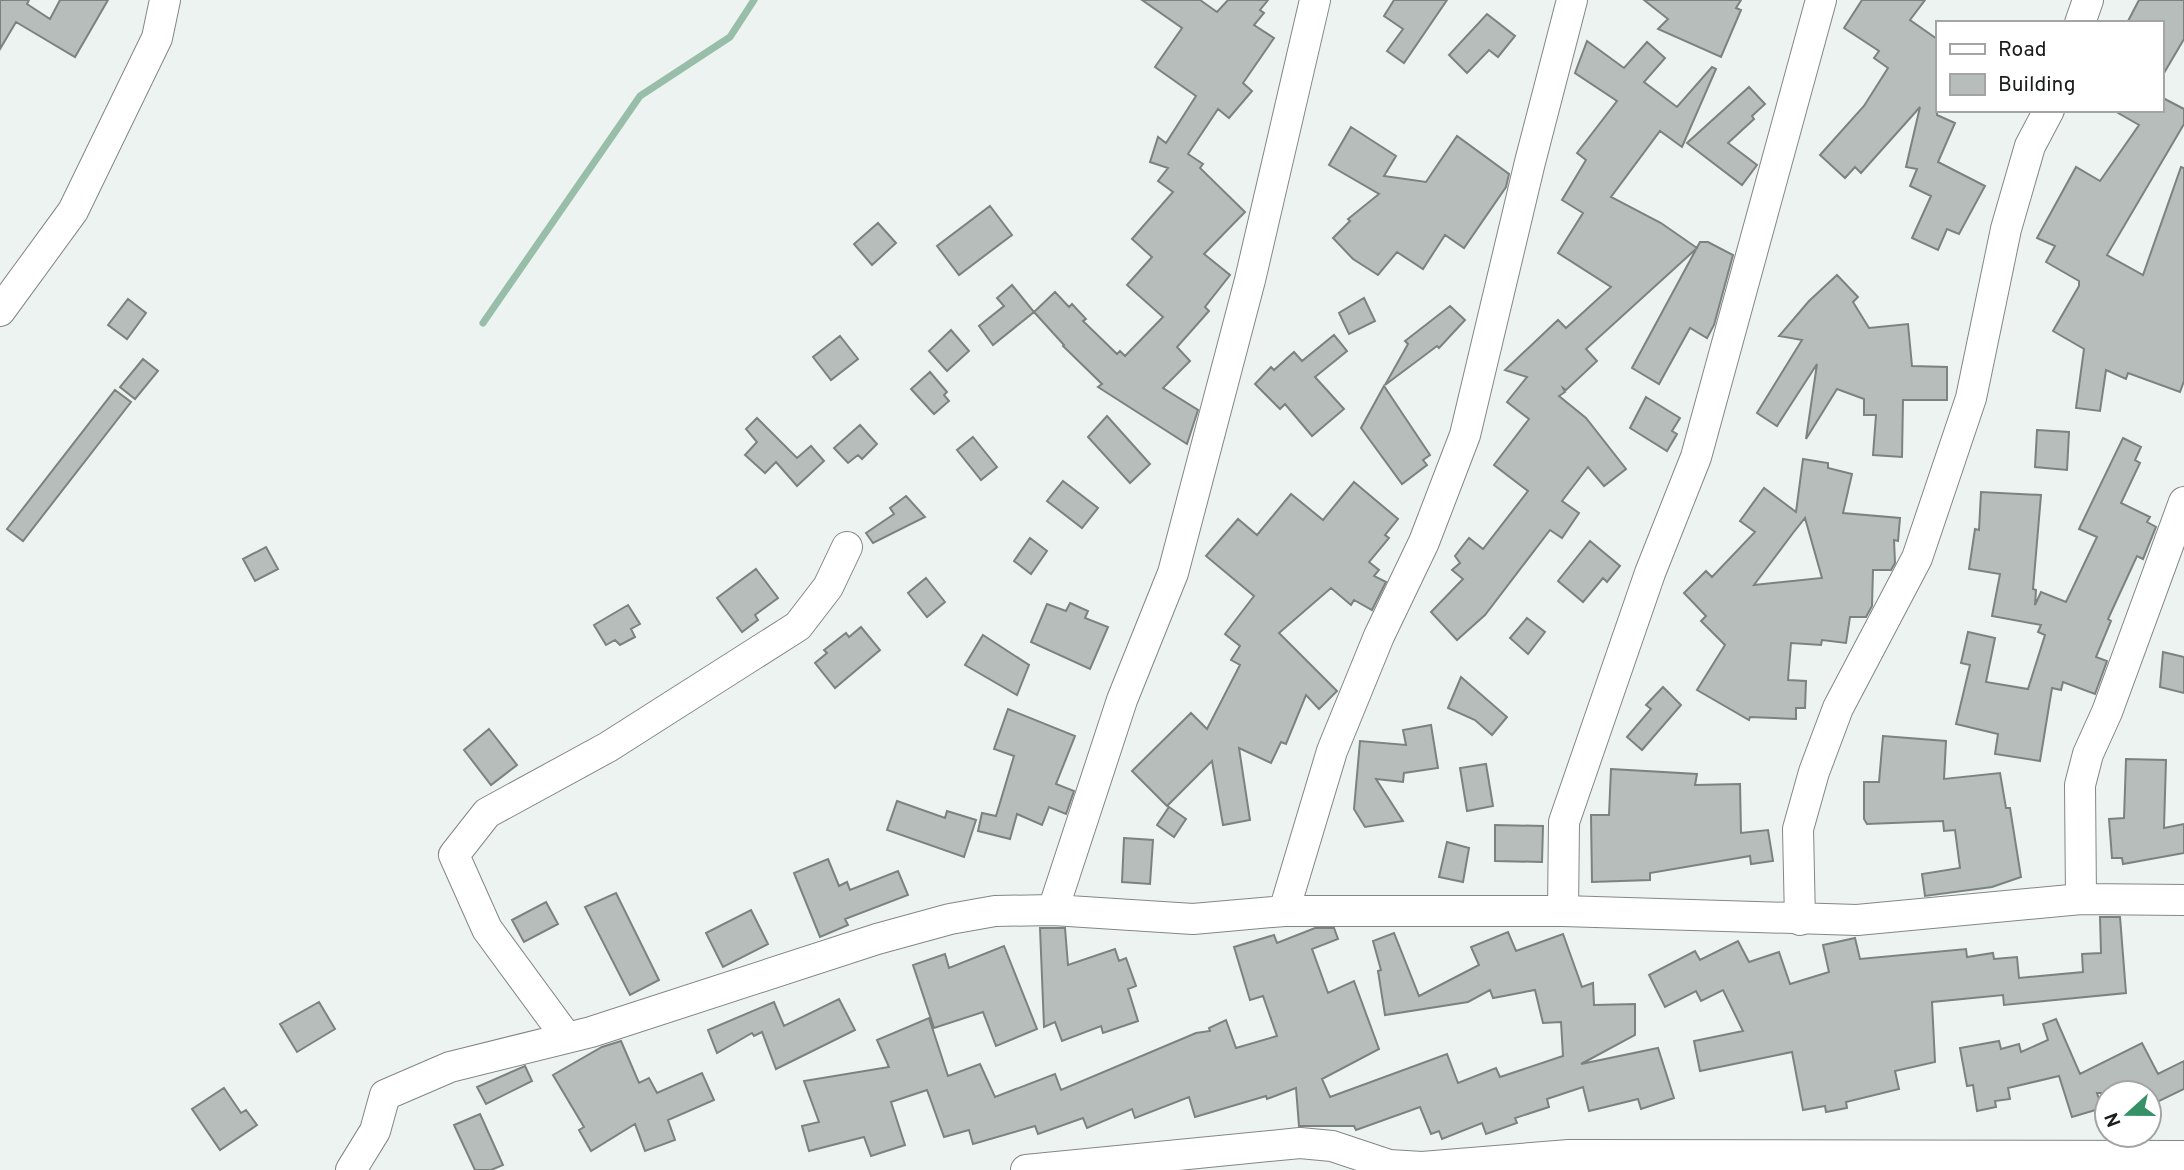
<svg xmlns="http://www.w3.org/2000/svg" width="2184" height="1170" viewBox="0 0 2184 1170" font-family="Overpass,sans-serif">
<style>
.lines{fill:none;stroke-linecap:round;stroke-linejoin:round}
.stream{stroke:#98bea9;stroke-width:7}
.building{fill:#b7bdba;stroke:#7c827e;stroke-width:2;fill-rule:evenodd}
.minor-casing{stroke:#828784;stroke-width:32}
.minor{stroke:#fff;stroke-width:30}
</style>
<rect width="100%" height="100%" fill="#edf3f0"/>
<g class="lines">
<path class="stream" d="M 483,323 L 640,96 L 730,37 L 754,0"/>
</g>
<path class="building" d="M 0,0 L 29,0 L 27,4 L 50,19 L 60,0 L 108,0 L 75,57 L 16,22 L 0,49 Z
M 1142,0 L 1200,0 L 1217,12 L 1228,0 L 1268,0 L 1260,10 L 1264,13 L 1254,25 L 1274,38 L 1243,83 L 1252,91 L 1229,118 L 1218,109 L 1188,154 L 1203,164 L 1200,168 L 1245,212 L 1204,254 L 1230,275 L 1205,307 L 1209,311 L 1177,347 L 1190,361 L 1163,388 L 1198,410 L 1187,444 L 1098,387 L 1102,384 L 1063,346 L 1064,345 L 1034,312 L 1055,292 L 1069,307 L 1072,304 L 1086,319 L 1083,321 L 1117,354 L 1120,351 L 1125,356 L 1163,317 L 1127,285 L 1152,257 L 1132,239 L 1173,192 L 1158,181 L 1168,168 L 1150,162 L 1158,137 L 1166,143 L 1196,96 L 1155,67 L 1182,28 Z
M 1394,0 L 1447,0 L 1404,63 L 1387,51 L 1403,29 L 1384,16 Z
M 1644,0 L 1741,0 L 1736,8 L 1741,10 L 1721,57 L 1658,29 L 1668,19 Z
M 1862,0 L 1925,0 L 1910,20 L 1937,39 L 1937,115 L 1955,123 L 1938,162 L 1985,186 L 1959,234 L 1947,229 L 1938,250 L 1912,238 L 1931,196 L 1910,186 L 1917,169 L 1906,167 L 1920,107 L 1861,173 L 1855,167 L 1845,178 L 1820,155 L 1864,106 L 1888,68 L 1874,58 L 1879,51 L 1844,28 Z
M 2139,0 L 2184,0 L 2184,39 L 2161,78 L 2161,23 L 2127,23 Z
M 1487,14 L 1515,36 L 1498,57 L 1489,50 L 1467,73 L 1449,55 Z
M 1587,41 L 1624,68 L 1647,42 L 1665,58 L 1644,82 L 1677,107 L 1712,67 L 1716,69 L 1682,147 L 1660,131 L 1611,197 L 1661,223 L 1697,248 L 1586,349 L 1597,361 L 1566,390 L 1563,388 L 1565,392 L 1559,396 L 1586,418 L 1626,469 L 1604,486 L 1588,467 L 1562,501 L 1579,513 L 1562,538 L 1550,530 L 1485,615 L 1457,640 L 1431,612 L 1463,579 L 1452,570 L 1460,563 L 1455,556 L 1469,538 L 1483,549 L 1528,491 L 1494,465 L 1529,419 L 1507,402 L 1527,377 L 1505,370 L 1558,320 L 1566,328 L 1611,287 L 1558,253 L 1583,213 L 1562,200 L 1586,160 L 1577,153 L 1617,101 L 1575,73 Z
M 1749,87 L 1765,104 L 1752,116 L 1754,119 L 1728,143 L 1757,165 L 1742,185 L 1687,143 Z
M 2161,97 L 2184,109 L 2184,124 L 2107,255 L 2143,275 L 2181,167 L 2184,168 L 2184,381 L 2180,392 L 2128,373 L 2126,379 L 2106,370 L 2100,411 L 2076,408 L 2084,349 L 2053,331 L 2079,286 L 2079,281 L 2046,262 L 2055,246 L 2037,238 L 2076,167 L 2100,181 L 2139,125 L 2113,110 L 2161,110 Z
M 1351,127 L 1396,156 L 1384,176 L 1426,182 L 1457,136 L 1509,174 L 1506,187 L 1464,248 L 1445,235 L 1423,269 L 1397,252 L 1378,275 L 1353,259 L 1333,238 L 1350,221 L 1348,219 L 1379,194 L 1329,165 Z
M 990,206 L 1012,235 L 959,275 L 937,246 Z
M 878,223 L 896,243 L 872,265 L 854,244 Z
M 1700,242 L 1708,242 L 1733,255 L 1714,325 L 1707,338 L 1690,328 L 1659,384 L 1632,368 Z
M 1837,275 L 1858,297 L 1853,302 L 1869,328 L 1908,324 L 1912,366 L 1947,367 L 1947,400 L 1903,400 L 1902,457 L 1873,455 L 1876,415 L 1864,415 L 1864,399 L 1837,389 L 1806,439 L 1817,364 L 1777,426 L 1757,413 L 1802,340 L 1779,336 L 1809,301 Z
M 1012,285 L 1034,312 L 993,345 L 979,326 L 1004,306 L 997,298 Z
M 1364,298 L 1375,321 L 1349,334 L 1339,313 Z
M 128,299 L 146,313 L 127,339 L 108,325 Z
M 1450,306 L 1465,320 L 1439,348 L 1437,346 L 1385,385 L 1408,344 L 1405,341 Z
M 951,330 L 969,351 L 947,371 L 929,351 Z
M 1334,335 L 1347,351 L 1315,377 L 1344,409 L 1312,436 L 1285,404 L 1280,409 L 1255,384 L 1271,367 L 1274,370 L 1294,352 L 1302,361 Z
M 840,336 L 858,359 L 831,380 L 813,357 Z
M 143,359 L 158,371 L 135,399 L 120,387 Z
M 930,372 L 947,392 L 944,395 L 949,401 L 934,414 L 911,389 Z
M 1384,386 L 1430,455 L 1423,460 L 1427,465 L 1402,484 L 1361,428 Z
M 115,390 L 131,402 L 23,541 L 7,529 Z
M 1646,397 L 1680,418 L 1672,431 L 1677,434 L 1667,451 L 1630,428 Z
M 1107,416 L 1150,464 L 1130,483 L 1088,437 Z
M 757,418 L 797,458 L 811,446 L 824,461 L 797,486 L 776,462 L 765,473 L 745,455 L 757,442 L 746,429 Z
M 860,425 L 877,444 L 862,459 L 858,455 L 848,463 L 834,448 Z
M 2037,430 L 2069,432 L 2067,470 L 2035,467 Z
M 973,437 L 997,467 L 981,480 L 957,450 Z
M 2123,438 L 2141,447 L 2135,460 L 2140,463 L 2121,503 L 2150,517 L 2147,522 L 2156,527 L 2143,559 L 2137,556 L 2108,619 L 2111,621 L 2096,657 L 2107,661 L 2095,694 L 2063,682 L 2061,690 L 2052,688 L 2040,761 L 1995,754 L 1998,734 L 1956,724 L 1970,665 L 1961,663 L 1968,632 L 1995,638 L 1986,682 L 2028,689 L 2045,635 L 2038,632 L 2041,625 L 1992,616 L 2000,574 L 1969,569 L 1975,529 L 1979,530 L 1981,492 L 2041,495 L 2033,589 L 2036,590 L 2035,605 L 2041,592 L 2066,602 L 2097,537 L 2079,529 Z
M 1803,459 L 1828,463 L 1828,468 L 1852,474 L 1843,513 L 1900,518 L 1898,541 L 1894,540 L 1895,563 L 1891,570 L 1873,570 L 1872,606 L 1866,617 L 1850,617 L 1846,643 L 1822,640 L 1821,645 L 1791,643 L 1788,680 L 1806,681 L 1805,708 L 1796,708 L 1796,719 L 1750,717 L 1749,720 L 1697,690 L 1725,645 L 1701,621 L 1706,616 L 1684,593 L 1706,571 L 1712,577 L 1755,532 L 1740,521 L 1764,488 L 1796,512 ZM 1805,518 L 1822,578 L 1754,585 L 1793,533 Z
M 1063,481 L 1098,508 L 1082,528 L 1047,501 Z
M 1354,482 L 1398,519 L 1385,535 L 1389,538 L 1369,562 L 1379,570 L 1374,576 L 1386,582 L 1372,610 L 1354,600 L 1351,605 L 1331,588 L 1279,633 L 1337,691 L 1319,709 L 1306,695 L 1286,744 L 1281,742 L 1271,763 L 1239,748 L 1250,820 L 1223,825 L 1212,761 L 1167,806 L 1132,771 L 1191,713 L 1207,729 L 1240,665 L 1231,660 L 1240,646 L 1225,634 L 1254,596 L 1206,556 L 1238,519 L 1257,535 L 1291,494 L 1323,520 Z
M 906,496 L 925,517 L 873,543 L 866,533 L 894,514 L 890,508 Z
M 1030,538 L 1047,551 L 1031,574 L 1014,561 Z
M 1590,541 L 1620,566 L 1607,582 L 1603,578 L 1583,602 L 1558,581 Z
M 266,547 L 278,569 L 255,581 L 243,559 Z
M 756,569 L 778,598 L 755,615 L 758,620 L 742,632 L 717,598 Z
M 926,578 L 945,602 L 927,617 L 908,593 Z
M 1070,603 L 1088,611 L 1085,618 L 1108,627 L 1090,669 L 1031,642 L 1047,604 L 1066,611 Z
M 628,605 L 640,624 L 631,629 L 635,637 L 620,645 L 615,640 L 606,645 L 594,625 Z
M 1527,618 L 1545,632 L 1528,654 L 1510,638 Z
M 861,627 L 880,650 L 835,688 L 815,663 L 827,653 L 824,650 L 846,633 L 849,637 Z
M 983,635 L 1029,665 L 1017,695 L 965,665 Z
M 2163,652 L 2184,657 L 2184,693 L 2160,687 Z
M 1461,677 L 1507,717 L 1492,735 L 1475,720 L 1448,708 Z
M 1663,687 L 1681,705 L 1642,750 L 1627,737 L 1651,709 L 1646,705 Z
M 1008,709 L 1075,736 L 1056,784 L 1074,791 L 1066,814 L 1049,807 L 1042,825 L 1017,814 L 1010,839 L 978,831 L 982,813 L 996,816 L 1014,756 L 994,749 Z
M 1431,725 L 1438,768 L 1404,773 L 1403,782 L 1376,779 L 1403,821 L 1365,827 L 1354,809 L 1360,741 L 1406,745 L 1403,730 Z
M 489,729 L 517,765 L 491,785 L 464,750 Z
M 1883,736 L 1946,741 L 1944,779 L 2000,773 L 2006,808 L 2010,808 L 2021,877 L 1992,887 L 1925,896 L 1922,874 L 1960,868 L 1955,830 L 1944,831 L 1943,821 L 1867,824 L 1864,819 L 1864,782 L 1879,782 Z
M 2126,759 L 2166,760 L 2164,828 L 2184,824 L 2184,853 L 2123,864 L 2122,858 L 2112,858 L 2109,819 L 2124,818 Z
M 1486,764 L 1493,806 L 1467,811 L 1460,768 Z
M 1611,769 L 1697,774 L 1695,785 L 1740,784 L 1741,833 L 1768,830 L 1773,861 L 1751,864 L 1750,856 L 1650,873 L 1650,880 L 1592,882 L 1591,815 L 1609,815 Z
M 897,801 L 945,818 L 947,811 L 976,820 L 964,857 L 887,830 Z
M 1169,807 L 1186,819 L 1174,837 L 1157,825 Z
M 1495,825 L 1543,826 L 1542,862 L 1495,861 Z
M 1124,838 L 1153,840 L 1150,884 L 1122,882 Z
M 1447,842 L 1469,848 L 1463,882 L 1439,877 Z
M 828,859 L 839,886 L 847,882 L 850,890 L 898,871 L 908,895 L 845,919 L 848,925 L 820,937 L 794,873 Z
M 616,893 L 659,980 L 630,995 L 585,907 Z
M 546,902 L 558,924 L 524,942 L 512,920 Z
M 751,910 L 768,944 L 723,967 L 706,933 Z
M 2100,917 L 2120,917 L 2126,993 L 2004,1005 L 2003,995 L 1932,1002 L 1935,1062 L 1895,1071 L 1899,1089 L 1846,1102 L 1847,1108 L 1826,1112 L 1825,1106 L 1803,1110 L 1792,1052 L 1700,1071 L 1694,1041 L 1743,1031 L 1723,990 L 1701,1001 L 1696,991 L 1665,1007 L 1649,975 L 1695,951 L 1700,960 L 1738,941 L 1749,962 L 1779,952 L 1790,984 L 1829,972 L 1823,945 L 1855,938 L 1860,959 L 1966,949 L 1967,957 L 1993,953 L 1994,959 L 2017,957 L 2019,978 L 2083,972 L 2082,954 L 2101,953 Z
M 1040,928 L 1065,928 L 1068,965 L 1115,949 L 1119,961 L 1126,958 L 1136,986 L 1128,989 L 1138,1021 L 1103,1033 L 1101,1026 L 1062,1041 L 1055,1022 L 1044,1027 Z
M 1315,928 L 1334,928 L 1338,939 L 1312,949 L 1328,993 L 1354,981 L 1379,1049 L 1322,1079 L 1330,1097 L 1447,1054 L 1458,1083 L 1496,1068 L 1500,1077 L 1563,1056 L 1561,1022 L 1543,1023 L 1535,990 L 1493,998 L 1490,990 L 1468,1002 L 1385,1015 L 1378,971 L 1381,970 L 1373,941 L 1394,933 L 1419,996 L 1479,965 L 1471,947 L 1508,932 L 1516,951 L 1563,934 L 1582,987 L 1593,983 L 1594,1005 L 1635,1004 L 1635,1035 L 1581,1064 L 1658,1048 L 1674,1098 L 1641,1109 L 1638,1099 L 1589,1111 L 1583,1087 L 1547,1099 L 1549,1107 L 1515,1118 L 1517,1123 L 1486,1134 L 1482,1123 L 1442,1139 L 1439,1131 L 1431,1134 L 1420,1107 L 1356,1130 L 1354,1126 L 1299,1126 L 1296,1088 L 1267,1099 L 1266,1096 L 1195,1117 L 1189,1097 L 1135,1118 L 1132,1109 L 1087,1128 L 1083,1118 L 1038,1134 L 1035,1126 L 973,1144 L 969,1130 L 944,1137 L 927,1090 L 891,1102 L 905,1145 L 871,1156 L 864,1137 L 809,1151 L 802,1126 L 819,1122 L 804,1081 L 889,1067 L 877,1040 L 929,1018 L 948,1076 L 980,1064 L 995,1097 L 1055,1074 L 1061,1090 L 1196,1033 L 1210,1031 L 1209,1028 L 1226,1020 L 1236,1048 L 1277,1036 L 1263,996 L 1250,1000 L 1234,947 L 1274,935 L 1277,943 Z
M 1004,946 L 1037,1029 L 996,1046 L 983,1012 L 934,1028 L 913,965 L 945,954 L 949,968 Z
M 839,999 L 855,1030 L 776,1069 L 762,1032 L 754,1036 L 752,1033 L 717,1053 L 708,1030 L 774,1002 L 784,1026 Z
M 319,1002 L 335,1029 L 297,1052 L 280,1024 Z
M 2056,1019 L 2080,1074 L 2142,1043 L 2158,1074 L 2184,1061 L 2184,1089 L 2149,1106 L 2149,1093 L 2097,1093 L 2102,1108 L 2072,1117 L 2059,1076 L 2008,1088 L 2010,1099 L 1995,1101 L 1996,1107 L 1977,1111 L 1973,1085 L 1967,1086 L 1960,1048 L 1999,1041 L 2001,1049 L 2019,1044 L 2021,1052 L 2048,1040 L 2043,1024 Z
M 621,1041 L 639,1083 L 649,1078 L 657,1093 L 702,1073 L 714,1100 L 668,1120 L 675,1140 L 645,1151 L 635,1124 L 591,1151 L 579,1130 L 584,1127 L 553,1075 L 602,1047 Z
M 525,1066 L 532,1081 L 486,1104 L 477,1087 Z
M 224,1088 L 241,1113 L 246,1110 L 257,1125 L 220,1150 L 192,1109 Z
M 480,1114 L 503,1165 L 491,1170 L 475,1170 L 454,1125 Z"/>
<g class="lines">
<g class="minor-casing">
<path id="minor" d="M 2080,23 L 2088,0
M 0,311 L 73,211 L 157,38 L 165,0
M 2081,899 L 2080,785 L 2088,754 L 2107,712 L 2184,502
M 1053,910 L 1122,700 L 1173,573 L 1250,280 L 1315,0
M 1284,911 L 1332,751 L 1379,636 L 1424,542 L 1465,435 L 1530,162 L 1572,0
M 1563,911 L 1564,822 L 1650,573 L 1696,457 L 1821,0
M 1800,920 L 1798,829 L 1814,772 L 1838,708 L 1917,558 L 1971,398 L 2006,229 L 2030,146 L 2049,110
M 567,1038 L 487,929 L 454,855 L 487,813 L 608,747 L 798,626 L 828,587 L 847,547
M 351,1170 L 375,1131 L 385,1095 L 450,1067 L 591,1032 L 877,939 L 950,919 L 995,911 L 1053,910 L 1193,919 L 1284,911 L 1563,911 L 1857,920 L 2081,899 L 2184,900
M 1026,1170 L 1300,1143 L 1332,1146 L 1389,1165 L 1422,1167 L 1569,1155 L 2184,1156"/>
</g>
<use href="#minor" class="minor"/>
</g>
<rect x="1936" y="21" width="228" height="91" fill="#ffffff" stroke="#a3a4a4" stroke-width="2"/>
<rect x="1950" y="44" width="35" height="10" fill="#ffffff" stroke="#a3a4a4" stroke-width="2"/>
<text x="1998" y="56" font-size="21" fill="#1a1c1b">Road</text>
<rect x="1950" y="74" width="35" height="21" fill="#b7bdba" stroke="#a3a4a4" stroke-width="2"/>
<text x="1998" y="91" font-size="21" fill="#1a1c1b">Building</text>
<g transform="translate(2128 1114) rotate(249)"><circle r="33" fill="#ffffff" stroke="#a3a4a4" stroke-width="2"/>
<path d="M0-5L12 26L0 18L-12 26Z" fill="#379167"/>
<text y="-10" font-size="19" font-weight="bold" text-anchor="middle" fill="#1a1c1b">N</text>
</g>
</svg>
